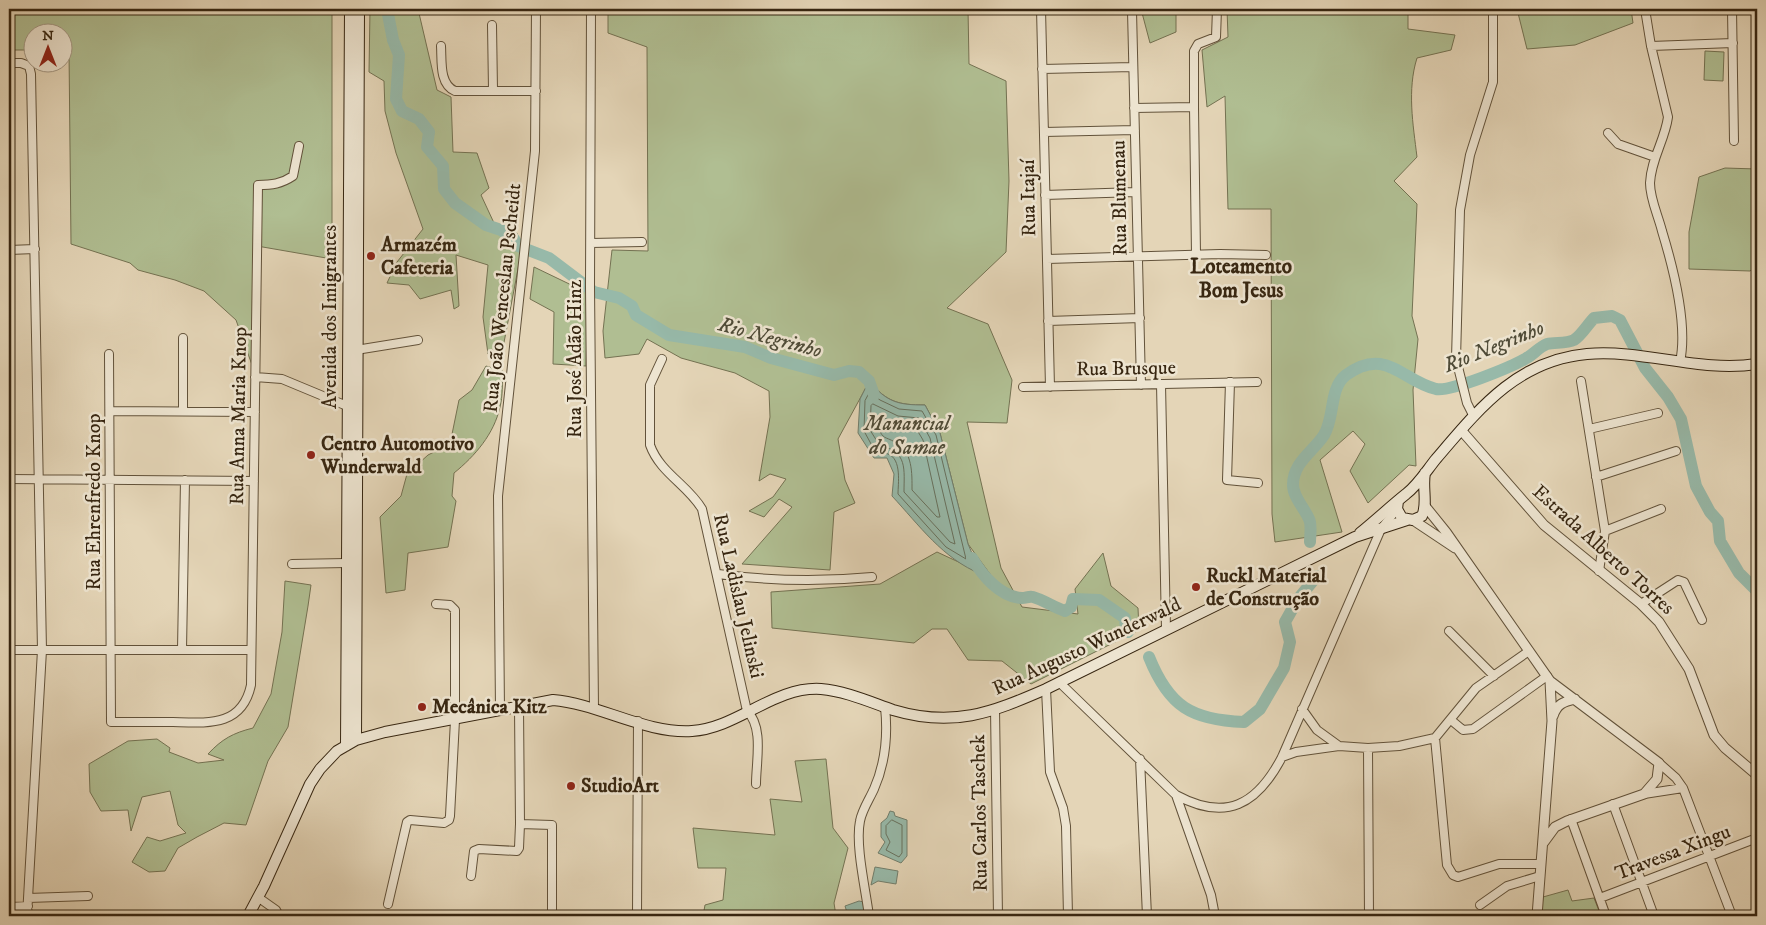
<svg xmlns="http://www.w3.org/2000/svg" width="1766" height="925" viewBox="0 0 1766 925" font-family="'IM FELL DW Pica',serif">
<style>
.green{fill:#b0be92;stroke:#747252}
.water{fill:#97b9a9;stroke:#717e6c}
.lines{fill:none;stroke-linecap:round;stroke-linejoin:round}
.shore{stroke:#67705d;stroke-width:1}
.river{stroke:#97b9a9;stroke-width:12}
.minor-casing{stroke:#62523a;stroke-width:10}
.tertiary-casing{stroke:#62523a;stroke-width:11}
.secondary-casing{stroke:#372611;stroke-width:12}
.minor{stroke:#ede4d0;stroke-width:8}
.tertiary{stroke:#ede4d0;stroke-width:9}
.secondary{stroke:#ede4d0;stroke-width:10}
.poi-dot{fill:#8f2418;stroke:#ede4d0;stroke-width:2}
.labels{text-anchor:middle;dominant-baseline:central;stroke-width:5;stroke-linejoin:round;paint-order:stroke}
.street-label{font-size:20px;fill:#372611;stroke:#ede4d0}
.poi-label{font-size:20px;font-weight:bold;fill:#372611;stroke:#ede4d0;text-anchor:start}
.neighbourhood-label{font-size:21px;font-weight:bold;fill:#372611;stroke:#ede4d0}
.water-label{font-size:21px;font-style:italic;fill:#4f4b37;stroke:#ede4d0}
</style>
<rect width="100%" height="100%" fill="#e4d5b7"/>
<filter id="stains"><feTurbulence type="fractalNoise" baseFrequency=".004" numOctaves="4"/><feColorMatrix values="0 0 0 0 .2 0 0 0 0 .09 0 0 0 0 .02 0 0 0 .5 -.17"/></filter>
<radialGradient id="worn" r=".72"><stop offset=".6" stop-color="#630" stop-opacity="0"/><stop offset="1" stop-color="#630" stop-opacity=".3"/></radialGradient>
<path class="green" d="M 9,9 L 332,9 L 332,259 L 257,246 L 252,365 L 236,320 L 204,291 L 175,280 L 138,270 L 130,263 L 71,244 L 69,51 L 63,50 L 62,32 L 32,32 L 32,50 L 9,50 Z
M 370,9 L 418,9 L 437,90 L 451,97 L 453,152 L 477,153 L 489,188 L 481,195 L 494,223 L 517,233 L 521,253 L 502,353 L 488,354 L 483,317 L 488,265 L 456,255 L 459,306 L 454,309 L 451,290 L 420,299 L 409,285 L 387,283 L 397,262 L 423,229 L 396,153 L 385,111 L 384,81 L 369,72 Z
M 608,9 L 968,9 L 969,64 L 1006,81 L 1009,181 L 1006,252 L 947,308 L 988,324 L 1012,380 L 1007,423 L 967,422 L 1001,568 L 1022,607 L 1078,614 L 1075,589 L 1103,553 L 1111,586 L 1138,608 L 1139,630 L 1031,684 L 1002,661 L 968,660 L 947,629 L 932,629 L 914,643 L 772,628 L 771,592 L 880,584 L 937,552 L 993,578 L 968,544 L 940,433 L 925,405 C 898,405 888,402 869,382 L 838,439 L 845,480 L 855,503 L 834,512 L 830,570 L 742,564 L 792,507 L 779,499 L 764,517 L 749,511 L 773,497 L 786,479 L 770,474 L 759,481 L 770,417 L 769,391 L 735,373 L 681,358 L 647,339 L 639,354 L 605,358 L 603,331 L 612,250 L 648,251 L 647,47 L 608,33 Z
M 1141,9 L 1176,9 L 1176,32 L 1150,43 Z
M 1227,9 L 1418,9 L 1408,11 L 1408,29 L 1455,35 L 1451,50 L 1417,58 C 1407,90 1413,124 1417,157 L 1394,181 L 1417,204 L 1412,316 L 1418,339 L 1413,390 L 1416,466 L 1409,465 L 1368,503 L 1350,471 L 1365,444 L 1353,431 L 1320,460 L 1342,532 L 1275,542 L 1272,514 L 1271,209 L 1228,209 L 1225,96 L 1207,107 L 1202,50 L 1228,37 Z
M 1517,9 L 1631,9 L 1633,23 L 1575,45 L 1527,49 Z
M 1705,51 L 1724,52 L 1723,81 L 1704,80 Z
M 1725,168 L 1757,169 L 1757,266 L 1750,271 L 1689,269 L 1689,232 L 1699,177 Z
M 534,267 L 588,293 L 586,366 L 553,364 L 554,312 L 530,299 Z
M 486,366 L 503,371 C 502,383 503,396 500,407 C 494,434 475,456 454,473 L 452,496 L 456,501 L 448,547 L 408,553 L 405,590 L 386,593 L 380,517 L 401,496 L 407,474 L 428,455 L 450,444 L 459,400 L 472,390 Z
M 285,581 L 311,585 L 308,606 L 288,727 L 268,761 L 246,825 L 224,823 L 197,837 L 178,848 L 165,871 L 149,872 L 132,862 L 147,837 L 160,841 L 186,833 L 178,825 L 170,791 L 142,797 L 131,831 L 128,810 L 101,811 L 90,792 L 89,764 L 128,741 L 157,739 L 170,748 L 169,752 L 198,763 L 224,760 L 208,754 C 222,739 233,733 253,728 L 271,694 L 282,632 Z
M 826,759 L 833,828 L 848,848 L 834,903 L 836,916 L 703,916 L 705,905 L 723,900 L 726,868 L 698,868 L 693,828 L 775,835 L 770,799 L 802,802 L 795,761 Z
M 1568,890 L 1572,901 L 1594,898 L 1601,916 L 1541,916 L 1543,897 Z"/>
<path class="water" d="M 869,381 C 887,402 897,405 925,405 L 940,433 L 968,544 L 981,574 C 943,559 919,525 892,496 L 894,474 L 887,458 L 874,458 L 858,433 L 860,399 Z
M 890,811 L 894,812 L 895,816 L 907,820 L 907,856 L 901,863 L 878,853 L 885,842 L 881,837 L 881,823 L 887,818 Z
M 875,867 L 898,871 L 896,884 L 878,881 L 871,885 Z
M 859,901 L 864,902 L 865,916 L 848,916 L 845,906 Z"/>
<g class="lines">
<path class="shore" d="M 870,392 L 880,400 L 899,409 L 922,411 L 936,435 L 966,559 L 946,547 L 898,494 C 898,484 902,459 888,454 C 885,452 880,453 876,453 L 864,431 L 865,401 Z
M 873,404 L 898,416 L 919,418 L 930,438 L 955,544 L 950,542 L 904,492 C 904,470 908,451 880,446 L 870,430 L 871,406 Z
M 880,416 L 896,423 L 914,425 L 923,440 L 940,517 L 937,517 L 912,490 C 912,474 913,451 895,442 C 884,436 884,440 878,428 Z
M 892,820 L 902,825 L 902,853 L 899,857 L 886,850 L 890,842 L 886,834 L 886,826 Z"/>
<path class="river" d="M 387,9 L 393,40 L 399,55 L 396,99 L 402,111 L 419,119 L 429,132 L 427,147 L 443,166 L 444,189 L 455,203 L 486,225 L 501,230 L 514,239 L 518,246 L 549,258 L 594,292 L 619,298 L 632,306 L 636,315 L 669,335 L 745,347 L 771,358 L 834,375 L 849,371 L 859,372 L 869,381 L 874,395
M 1310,542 C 1310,535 1312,525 1309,519 C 1305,509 1293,497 1293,485 C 1293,462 1313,452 1324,435 C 1335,417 1329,388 1346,375 C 1386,346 1402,381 1436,389 C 1451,392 1511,367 1525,359 C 1533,355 1539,347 1547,344 C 1555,342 1566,344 1574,340 C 1581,336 1588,324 1594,318 L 1612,316 L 1620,320 L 1645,368 L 1668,397 L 1681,419 L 1696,486 L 1710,512 L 1718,521 L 1720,541 L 1739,573 L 1757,591
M 972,558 C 982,575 1000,597 1022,598 C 1026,598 1029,596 1033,597 C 1044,600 1053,607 1065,611 L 1071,607 L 1073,599 L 1099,600 L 1125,618 L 1126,629 L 1128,632
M 1149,657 C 1169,707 1192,720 1244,722 L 1260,709 L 1284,668 L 1290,642 L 1285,622 L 1298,599 L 1317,576"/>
<g class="minor-casing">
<path id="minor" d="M 591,9 L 590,287 L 594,708
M 1041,9 L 1050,387
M 1130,9 L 1132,11 L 1141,385
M 1645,9 L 1651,46 L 1668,117 C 1665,140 1651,159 1650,183 C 1650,199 1658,215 1662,231 C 1673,267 1688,325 1680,362
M 1732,9 L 1734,141
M 492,25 L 493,90
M 441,46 C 442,61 439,84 455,91 L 536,91
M 1651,46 L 1733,43
M 9,63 L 21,63 L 29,66 L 31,74 L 42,650 L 27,916
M 1042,69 L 1133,67
M 1194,107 L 1196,255
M 1134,108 L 1194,107 L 1194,51 L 1198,44 L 1216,37 L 1217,9
M 1044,132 L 1135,130
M 1608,133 L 1618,144 L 1655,157
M 1045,195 L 1136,192
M 591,243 L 642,242
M 9,250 L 35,249
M 1047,259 L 1220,254 L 1266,255
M 1048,321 L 1140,318
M 356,350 L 418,340
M 109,354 L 111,722 C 132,722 153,722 173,722 C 208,723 242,727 251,685 L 258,185 C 272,185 281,184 293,176 L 299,146
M 662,359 L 650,385 L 650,445 C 660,473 688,485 702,509 L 747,711 C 764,727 756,762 756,784
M 255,377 L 282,379 L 347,406
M 1581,381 L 1605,531 L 1599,571
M 1230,382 L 1227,480 L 1258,483
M 1161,384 L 1166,629
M 1023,387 L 1257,382
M 110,411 L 255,412
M 183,411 L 183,338
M 1473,415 L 1467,403 L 1456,359 L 1460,210 L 1470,155 L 1493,82 L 1493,9
M 1589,429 L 1658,413
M 1596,477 L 1676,451
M 9,479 L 254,481
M 1605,531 L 1661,509
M 292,564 L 346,563
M 718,574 C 770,581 819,582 872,577
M 1641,604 L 1678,580 L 1684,582 L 1702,620
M 1449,631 L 1494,676
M 9,650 L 251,650
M 182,650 L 185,480
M 1059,682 L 1176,795 C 1226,822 1257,805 1282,757 L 1381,529 L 1397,509
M 1046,689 L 1050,772 L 1063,808 L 1066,826 L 1068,916
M 519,707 L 520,824 L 552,825 L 552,916
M 995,709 L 998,916
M 1302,709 L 1317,730 L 1339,746
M 500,710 L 498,496 L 535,151 L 536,9
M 1451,720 L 1463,730 L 1473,729 L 1547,676
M 1435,738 L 1447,865 L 1453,875 L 1458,877 L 1499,864 L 1541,864
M 1368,748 L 1369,916
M 1282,757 L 1296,752 L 1339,746 L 1368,748 L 1399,746 L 1435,738 L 1476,688 L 1529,651
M 1140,759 L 1147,916
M 1659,763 L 1676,778 L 1683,788 L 1732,916
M 1644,794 L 1683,788
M 1176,795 L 1211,895 L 1215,916
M 1613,804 L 1654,916
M 1571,819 L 1606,916
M 471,876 L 474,851 L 479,849 L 517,851 L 519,848 L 520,824
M 28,898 L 88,896
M 259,898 L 276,910 L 279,916
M 1600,898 L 1757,838
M 388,904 L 407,822 L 410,820 L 444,823 L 449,820 L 450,816 L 455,720 L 455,610 L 450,605 L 436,604
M 1480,905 L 1507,886 L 1540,876
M 9,907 L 28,906
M 637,916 L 638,721
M 869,916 C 866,891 855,845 860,821 C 862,810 869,800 874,789 C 885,764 888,735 885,707"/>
</g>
<g class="tertiary-casing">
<path id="tertiary" d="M 1461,430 L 1544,525 L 1641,604 L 1659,622 L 1689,669 L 1714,735 L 1725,748 L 1757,775
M 1425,506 L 1446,532 L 1550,681 L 1552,721 L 1537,916
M 1413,520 L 1455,548
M 1553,716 C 1557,704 1563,702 1575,699
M 1544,842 L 1555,827 L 1567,821 L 1644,794 L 1657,779 L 1659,763 L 1550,681"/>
</g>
<g class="secondary-casing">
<path id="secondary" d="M 1398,501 L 1397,509 L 1402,518 L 1413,520 L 1422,516 C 1428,504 1422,487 1425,473
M 1360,533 C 1376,520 1391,506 1406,494 C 1418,485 1427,470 1436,459 C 1478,410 1517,360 1587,354 C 1644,349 1700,373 1757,364
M 356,740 L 359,9
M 346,746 L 350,9
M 248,916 L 264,886 L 310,784 L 320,769 L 337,751 L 356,740 L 385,732 L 553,700 C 599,704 646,734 692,731 C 738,728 774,686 821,689 C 845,691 870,702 893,710 C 953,728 991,713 1046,689 L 1355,537 L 1407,520"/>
</g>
<use href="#minor" class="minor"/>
<use href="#tertiary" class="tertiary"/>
<use href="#secondary" class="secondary"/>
</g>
<g class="poi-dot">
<circle cx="371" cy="256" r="5"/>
<circle cx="311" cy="455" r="5"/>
<circle cx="1196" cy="587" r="5"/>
<circle cx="422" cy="707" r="5"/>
<circle cx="571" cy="786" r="5"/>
</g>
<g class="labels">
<g class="street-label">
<text transform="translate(1029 198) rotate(-91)">Rua Itajaí</text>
<text transform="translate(1120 198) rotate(-91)">Rua Blumenau</text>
<text transform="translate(503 298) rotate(-84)">Rua João Wenceslau Pscheidt</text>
<text transform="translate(330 317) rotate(-90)">Avenida dos Imigrantes</text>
<text transform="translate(575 359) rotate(-90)">Rua José Adão Hinz</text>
<text transform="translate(1126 369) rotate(-1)">Rua Brusque</text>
<text transform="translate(239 416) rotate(-89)">Rua Anna Maria Knop</text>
<text transform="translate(94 502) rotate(-90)">Rua Ehrenfredo Knop</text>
<text transform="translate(1603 550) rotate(42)">Estrada Alberto Torres</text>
<text transform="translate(738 596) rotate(77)">Rua Ladislau Jelinski</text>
<text transform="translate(1087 647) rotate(-25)">Rua Augusto Wunderwald</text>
<text transform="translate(980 813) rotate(-91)">Rua Carlos Taschek</text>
<text transform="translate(1673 853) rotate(-21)">Travessa Xingu</text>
</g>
<g class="poi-label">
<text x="381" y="245">Armazém<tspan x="381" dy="23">Cafeteria</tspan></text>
<text x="321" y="444">Centro Automotivo<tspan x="321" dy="23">Wunderwald</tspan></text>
<text x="1206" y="576">Ruckl Material<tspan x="1206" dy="23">de Construção</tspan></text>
<text x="432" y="707">Mecânica Kitz</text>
<text x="581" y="786">StudioArt</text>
</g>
<g class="neighbourhood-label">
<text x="1241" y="267">Loteamento<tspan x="1241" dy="24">Bom Jesus</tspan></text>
</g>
<g class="water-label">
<text transform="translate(770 338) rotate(15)">Rio Negrinho</text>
<text transform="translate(1494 347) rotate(-22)">Rio Negrinho</text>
<text x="907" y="424">Manancial<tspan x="907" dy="24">do Samae</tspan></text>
</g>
</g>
<rect width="1766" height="925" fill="none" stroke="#e4d5b7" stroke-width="30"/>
<rect x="10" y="10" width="1746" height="905" fill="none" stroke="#372611" stroke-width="2.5"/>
<rect x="15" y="15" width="1736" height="895" fill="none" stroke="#372611"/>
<g transform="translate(48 48)"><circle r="24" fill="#ede4d0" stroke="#a49884"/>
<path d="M0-4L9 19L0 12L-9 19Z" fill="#8f2418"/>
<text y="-8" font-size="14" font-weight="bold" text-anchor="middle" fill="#372611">N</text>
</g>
<rect width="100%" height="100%" filter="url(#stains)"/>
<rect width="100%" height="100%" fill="url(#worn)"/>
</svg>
